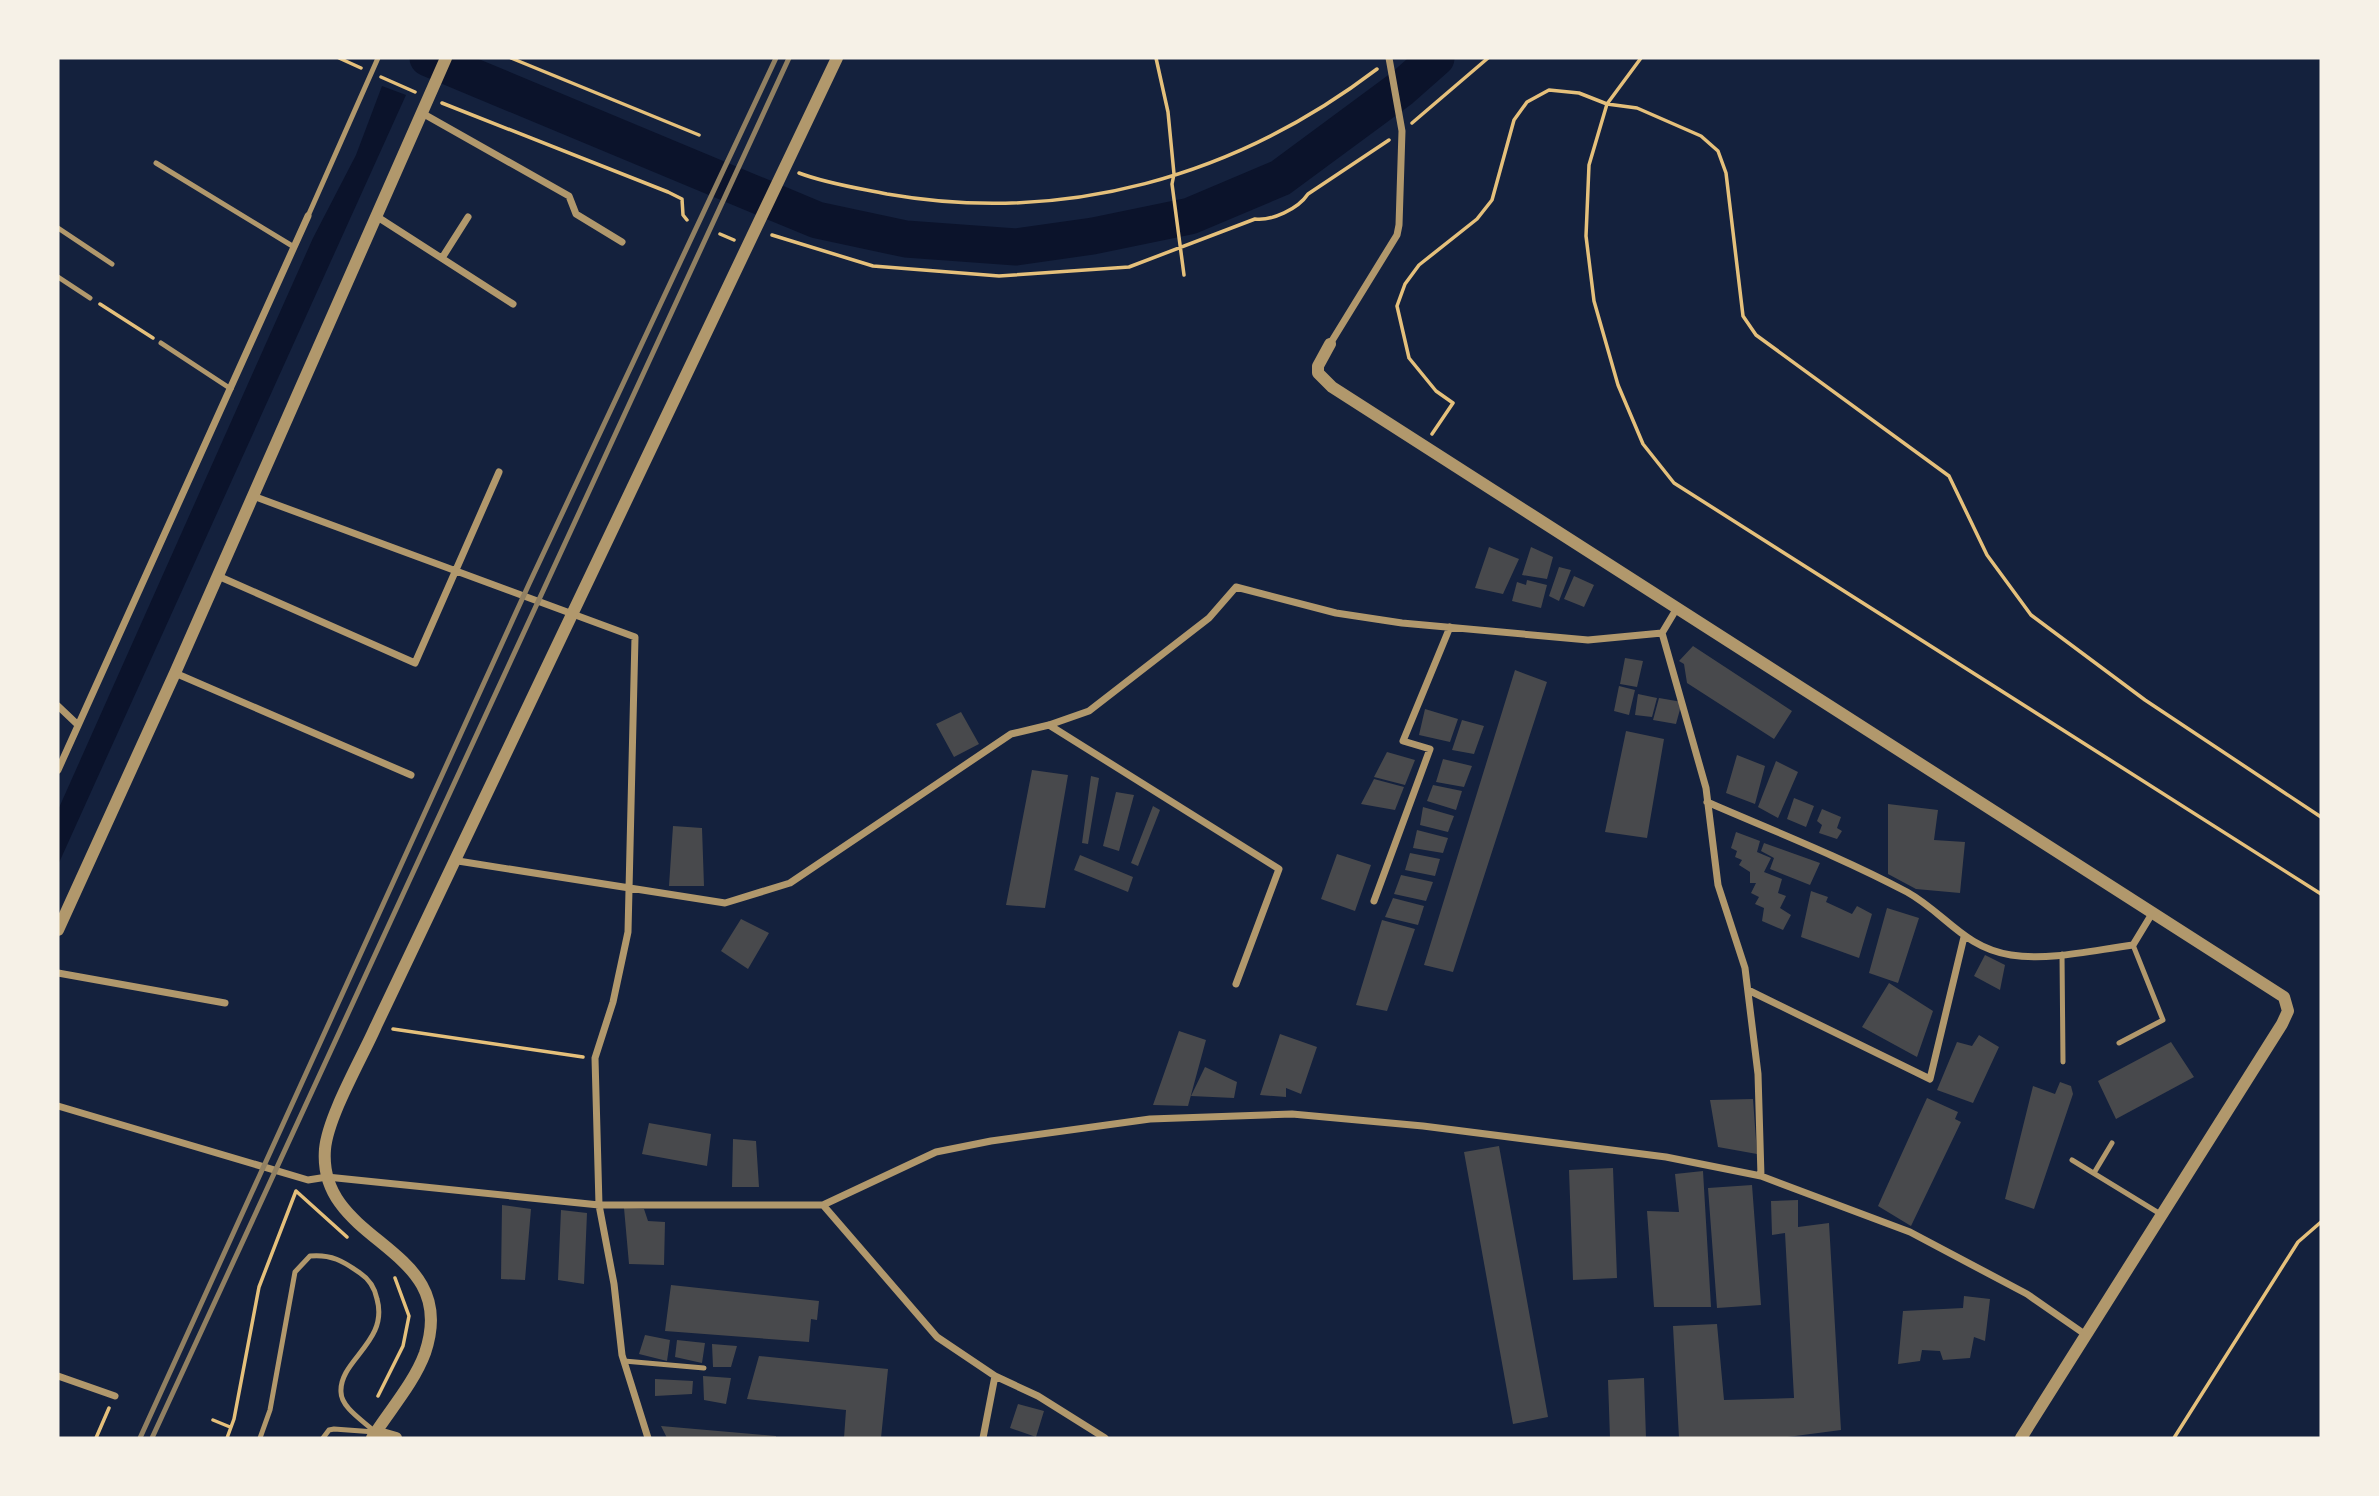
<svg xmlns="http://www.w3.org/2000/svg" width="2379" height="1496" viewBox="0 0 2379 1496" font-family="'Work Sans',sans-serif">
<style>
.water{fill:#0b132b}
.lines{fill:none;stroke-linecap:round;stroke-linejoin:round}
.river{stroke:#0b132b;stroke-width:37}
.building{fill:#48494c}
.path{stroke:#e5c07b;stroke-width:3.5}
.service{stroke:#b1986c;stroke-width:5}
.minor{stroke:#b1986c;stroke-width:7}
.tertiary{stroke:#b1986c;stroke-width:12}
.rail{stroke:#918062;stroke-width:5}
</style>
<rect width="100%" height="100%" fill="#14213d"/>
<path class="water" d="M 382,86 L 406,95 L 58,865 L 58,810 L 313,238 L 356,155 Z"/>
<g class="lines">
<path class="river" d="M 428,58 L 817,220 L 906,239 L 1016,247 L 1093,236 L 1190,216 L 1280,178 L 1402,88 L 1436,58"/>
</g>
<path class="building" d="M 1489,547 L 1519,559 L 1503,594 L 1475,588 Z
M 1531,547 L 1553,557 L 1547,579 L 1522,575 Z
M 1559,567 L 1571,570 L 1559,601 L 1549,596 Z
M 1574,576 L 1594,585 L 1584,607 L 1564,599 Z
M 1527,580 L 1547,585 L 1541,608 L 1512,601 L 1517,582 L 1526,585 Z
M 1693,646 L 1792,711 L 1774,739 L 1687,683 L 1684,664 L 1679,661 Z
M 1625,658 L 1643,661 L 1637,687 L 1620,684 Z
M 1515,670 L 1547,682 L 1453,972 L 1424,965 Z
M 1619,686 L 1635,690 L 1629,715 L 1614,711 Z
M 1638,694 L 1657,698 L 1652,717 L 1635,715 Z
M 1659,698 L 1682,702 L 1676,724 L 1653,720 Z
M 1425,709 L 1458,719 L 1450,742 L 1419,735 Z
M 961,712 L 979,744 L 954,757 L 936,724 Z
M 1462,720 L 1484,726 L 1474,754 L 1452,750 Z
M 1626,731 L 1664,739 L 1647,838 L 1605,832 Z
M 1387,752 L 1415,760 L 1405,785 L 1374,777 Z
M 1737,755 L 1765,766 L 1755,804 L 1726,793 Z
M 1443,759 L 1472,766 L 1464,787 L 1436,782 Z
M 1776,761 L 1798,772 L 1778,818 L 1758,807 Z
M 1032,770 L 1068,775 L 1045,908 L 1006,905 Z
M 1091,776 L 1099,778 L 1088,844 L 1082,843 Z
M 1374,779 L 1404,787 L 1395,810 L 1361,804 Z
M 1433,785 L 1462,791 L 1456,810 L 1427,801 Z
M 1116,792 L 1134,795 L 1119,851 L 1103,846 Z
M 1794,798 L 1814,806 L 1806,827 L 1787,819 Z
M 1888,804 L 1938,810 L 1934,840 L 1965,842 L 1960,893 L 1916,889 L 1888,874 Z
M 1153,806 L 1160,810 L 1138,866 L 1131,863 Z
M 1423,807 L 1454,816 L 1448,832 L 1420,825 Z
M 1822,809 L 1841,817 L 1837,828 L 1842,831 L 1837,839 L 1819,833 L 1822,825 L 1817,821 Z
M 673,826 L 702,828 L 704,886 L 669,886 Z
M 1417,830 L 1448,838 L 1443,853 L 1413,848 Z
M 1736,832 L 1760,841 L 1757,852 L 1771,858 L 1764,872 L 1782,879 L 1778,893 L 1786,896 L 1780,908 L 1791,915 L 1783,930 L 1762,921 L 1764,908 L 1755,904 L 1759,897 L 1751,893 L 1756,883 L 1750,883 L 1750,872 L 1739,865 L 1742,860 L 1735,857 L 1737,851 L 1731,848 Z
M 1764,843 L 1820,863 L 1810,885 L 1770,869 L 1774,858 L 1761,851 Z
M 1410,853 L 1440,859 L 1435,876 L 1405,870 Z
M 1337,854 L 1371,865 L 1355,911 L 1321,899 Z
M 1080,855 L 1133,877 L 1128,892 L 1074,870 Z
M 1401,875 L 1433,882 L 1426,901 L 1394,894 Z
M 1811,891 L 1828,897 L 1826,902 L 1852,914 L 1857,906 L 1872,914 L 1859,958 L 1801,937 Z
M 1393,898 L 1424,906 L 1418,925 L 1385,917 Z
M 1887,908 L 1919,918 L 1898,983 L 1869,973 Z
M 741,919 L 769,933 L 748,969 L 721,951 Z
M 1382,920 L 1415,929 L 1387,1011 L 1356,1005 Z
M 1985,955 L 2005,965 L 2000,990 L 1974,976 Z
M 1889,983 L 1933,1011 L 1917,1057 L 1862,1027 Z
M 1179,1031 L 1206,1040 L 1188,1106 L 1153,1105 Z
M 1280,1034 L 1317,1047 L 1301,1094 L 1286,1088 L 1286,1097 L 1260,1095 Z
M 1979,1035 L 1999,1047 L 1973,1103 L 1937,1090 L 1957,1042 L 1972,1046 Z
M 2171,1042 L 2194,1077 L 2116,1119 L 2098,1081 Z
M 1205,1067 L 1237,1082 L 1234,1098 L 1191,1096 Z
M 2060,1082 L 2071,1086 L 2073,1094 L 2034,1209 L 2005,1199 L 2033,1086 L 2055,1094 Z
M 1927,1098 L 1958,1112 L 1955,1119 L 1961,1122 L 1911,1226 L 1878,1206 Z
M 1753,1099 L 1757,1154 L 1718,1147 L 1710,1100 Z
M 649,1123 L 711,1134 L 707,1166 L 642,1154 Z
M 733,1139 L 756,1141 L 759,1187 L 732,1187 Z
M 1499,1146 L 1548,1417 L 1513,1424 L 1464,1152 Z
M 1613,1168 L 1617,1278 L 1573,1280 L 1569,1170 Z
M 1703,1171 L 1711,1307 L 1654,1307 L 1647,1211 L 1679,1212 L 1675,1174 Z
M 1752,1185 L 1761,1305 L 1717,1308 L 1708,1188 Z
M 1798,1200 L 1798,1227 L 1829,1223 L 1841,1430 L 1780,1438 L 1679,1438 L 1673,1326 L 1717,1324 L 1724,1400 L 1794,1398 L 1785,1233 L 1772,1235 L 1771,1201 Z
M 502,1205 L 531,1209 L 525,1280 L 501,1279 Z
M 624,1208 L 644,1209 L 648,1221 L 665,1222 L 664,1265 L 629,1264 Z
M 561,1210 L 587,1213 L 584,1284 L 558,1280 Z
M 671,1285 L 819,1301 L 817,1320 L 811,1319 L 809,1342 L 665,1331 Z
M 1964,1296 L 1990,1299 L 1985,1341 L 1974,1337 L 1970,1358 L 1943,1360 L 1940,1351 L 1922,1350 L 1920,1361 L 1898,1364 L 1903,1311 L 1963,1308 Z
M 645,1335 L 670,1340 L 667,1361 L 639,1354 Z
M 677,1340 L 705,1343 L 702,1363 L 675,1357 Z
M 712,1344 L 737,1346 L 731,1367 L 713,1367 Z
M 759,1356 L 888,1369 L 881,1438 L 844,1438 L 846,1410 L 747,1399 Z
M 703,1376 L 731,1378 L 726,1404 L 704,1400 Z
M 1644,1378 L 1646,1438 L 1610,1438 L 1608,1380 Z
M 655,1379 L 693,1381 L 692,1394 L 655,1396 Z
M 1018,1404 L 1044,1411 L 1036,1437 L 1010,1428 Z
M 661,1426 L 776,1436 L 776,1438 L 667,1438 Z"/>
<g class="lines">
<path class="path" d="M 339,58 L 361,68
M 511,58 L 699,135
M 1156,58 L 1168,112 L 1174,174 L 1172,184 L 1184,275
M 1641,58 L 1607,104 L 1589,165 L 1586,236 L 1594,301 L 1618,385 L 1643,444 L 1674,483 L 2321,894
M 381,77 L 415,92
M 442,103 L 668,192 L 682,199 L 683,215 L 687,220
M 1412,123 L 1488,58
M 799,173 C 828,184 858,188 887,194 C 1064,225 1235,177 1377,69
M 720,234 L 734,240
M 772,235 L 873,266 L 999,276 L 1129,267 L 1255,219 C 1272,221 1298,209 1308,194 L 1389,140
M 100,304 L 153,338
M 1432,434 L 1453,403 L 1436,391 L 1409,358 L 1397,306 L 1405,284 L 1419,265 L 1477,219 L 1492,200 L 1514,120 L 1527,102 L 1549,90 L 1579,93 L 1607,104 L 1637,108 L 1701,136 L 1718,151 L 1726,173 L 1743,316 L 1756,335 L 1949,476 L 1987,555 L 2031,615 L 2145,700 L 2321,817
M 393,1029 L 583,1057
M 378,1396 L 403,1346 L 409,1316 L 395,1278
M 213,1420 L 230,1427
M 96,1438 L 109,1408
M 227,1438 L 234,1419 L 259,1287 L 296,1191 L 347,1237
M 2174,1438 L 2298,1242 L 2321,1222"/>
<path class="service" d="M 156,163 L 294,247
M 308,216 L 378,58
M 58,228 L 112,264
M 58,277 L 90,298
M 161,343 L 231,389
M 2062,954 L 2063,1062
M 2119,1043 L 2163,1020 L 2133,945
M 2072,1160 L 2162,1215
M 2094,1173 L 2112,1143
M 624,1361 L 704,1368
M 260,1438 L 270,1410 L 295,1272 L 310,1256 C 331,1254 343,1261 360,1273 C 369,1279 375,1289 377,1299 C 389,1342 339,1360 341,1392 C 341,1408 365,1422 375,1432
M 323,1438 L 329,1430 L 334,1429 L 375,1432"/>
<path class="minor" d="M 422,113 L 569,196 L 576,214 L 622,242
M 376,216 L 513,304
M 442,258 L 468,217
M 1330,344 L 1397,235 L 1399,225 L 1402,131 L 1389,58
M 253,496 L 635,637 L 628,932 L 613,1002 L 595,1058 L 599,1205 L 614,1284 L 622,1355 L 648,1438
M 218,576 L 415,663 L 499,472
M 1662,633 L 1706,788 L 1718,885 L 1745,968 L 1758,1074 L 1761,1176
M 175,673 L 411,775
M 58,706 L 78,725
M 1049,725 L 1279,869 L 1236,984
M 58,770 L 308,216
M 1707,802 C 1774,831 1843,858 1907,892 C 1945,913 1964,948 2011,955 C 2050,961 2094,950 2133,945 L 2153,912
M 458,861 L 725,903 L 790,883 L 1011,734 L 1049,725 L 1089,711 L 1209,618 L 1236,587 L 1336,613 L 1402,623 L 1588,640 L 1662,633 L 1677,608
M 1374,901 L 1430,749 L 1403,741 L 1450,627
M 58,973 L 225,1003
M 1748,990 L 1930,1079 L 1964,937
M 58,1106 L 308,1180 L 327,1177 L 599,1205 L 823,1205 L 936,1152 L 991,1141 L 1150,1119 L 1292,1114 L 1423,1126 L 1666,1157 L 1761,1176 L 1910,1232 L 2027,1294 L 2086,1335
M 823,1205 L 937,1337 L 995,1376 L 1038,1396 L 1105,1438
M 58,1376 L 115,1396
M 983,1438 L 995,1376"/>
<path class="tertiary" d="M 1330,344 L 1318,366 L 1318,373 L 1332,387 L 2284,997 L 2288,1011 L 2282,1024 L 2021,1438
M 58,930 L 175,673 L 446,58
M 375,1432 L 396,1438
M 372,1438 C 389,1411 414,1383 425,1353 C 462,1244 317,1246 325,1149 C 328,1116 362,1058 376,1026 L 837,58"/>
<path class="rail" d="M 140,1438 L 529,584 L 776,58
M 152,1438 L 789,58"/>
</g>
<rect width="2379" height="1496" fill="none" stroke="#f6f1e7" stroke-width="119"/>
</svg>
